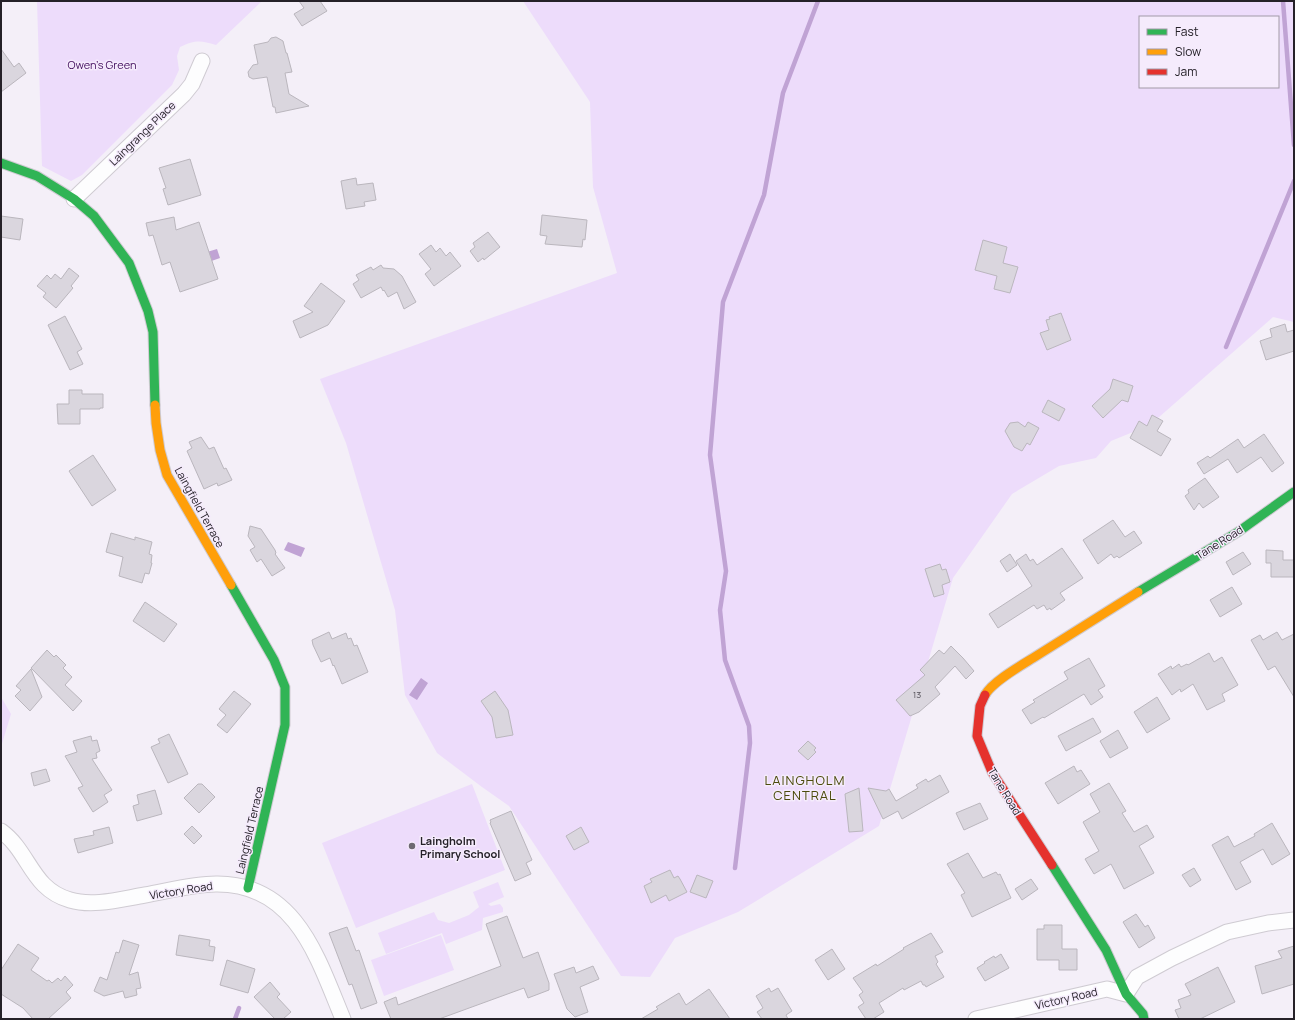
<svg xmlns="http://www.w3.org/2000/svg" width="1295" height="1020" viewBox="0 0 1295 1020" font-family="Manrope,sans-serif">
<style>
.green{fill:#eddcfb;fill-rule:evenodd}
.water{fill:#c0a3d4}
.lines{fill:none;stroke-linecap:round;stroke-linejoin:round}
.stream{stroke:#c0a3d4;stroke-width:4.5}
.building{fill:#dad6de;stroke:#bab6bd}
.street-casing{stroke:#cfcbd2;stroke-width:17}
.fast-casing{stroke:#cfcbd2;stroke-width:11}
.slow-casing{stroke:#cfcbd2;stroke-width:11}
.jam-casing{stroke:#cfcbd2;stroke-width:11}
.street{stroke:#fdfdfe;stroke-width:15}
.fast{stroke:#30b455;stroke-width:9}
.slow{stroke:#ff9f0a;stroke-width:9}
.jam{stroke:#e5322d;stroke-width:9}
.poi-dot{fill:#6d6971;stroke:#f5ebfc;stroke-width:1.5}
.labels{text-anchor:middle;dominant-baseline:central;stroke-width:3;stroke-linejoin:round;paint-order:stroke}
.number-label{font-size:9px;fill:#545058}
.park-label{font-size:11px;fill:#400b5c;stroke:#f5ebfc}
.street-label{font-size:11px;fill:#252128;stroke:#f5ebfc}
.poi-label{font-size:11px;font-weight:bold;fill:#252128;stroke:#f5ebfc;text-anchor:start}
.quarter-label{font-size:13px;letter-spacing:1px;fill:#4c4b0c;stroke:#f5ebfc}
</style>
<rect width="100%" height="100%" fill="#f4eff8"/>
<path class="green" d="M 37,1 L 262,1 L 216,45 C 200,40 195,40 180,47 L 177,56 L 179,70 L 172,85 L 82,175 L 71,181 L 42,166 Z
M 523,1 L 1294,1 L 1294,322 L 1273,317 L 1150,425 L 1111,441 L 1096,458 L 1059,466 L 1012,494 L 953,578 L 879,826 L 738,912 L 675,938 L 650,977 L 621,976 L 509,806 L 482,787 L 437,753 L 405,695 L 395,610 L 346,443 L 320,379 L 617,273 L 593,187 L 590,102 ZM 1140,17 L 1278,17 L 1278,87 L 1140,87 Z
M 1,697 L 11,714 L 1,747 Z
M 472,784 L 505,870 L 356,928 L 322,843 Z
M 498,882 L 504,897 L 488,904 L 491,906 L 500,904 L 503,908 L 503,912 L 483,918 L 482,930 L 446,944 L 442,933 L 386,954 L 378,933 L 434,912 L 438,920 L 449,923 L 469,915 L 479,907 L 473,892 Z
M 441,935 L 454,970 L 384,996 L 371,960 Z"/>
<path class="water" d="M 217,249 L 220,258 L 200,265 L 197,255 Z
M 288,542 L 305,548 L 301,557 L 284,550 Z
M 421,678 L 428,683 L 417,700 L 409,695 Z"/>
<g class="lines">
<path class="stream" d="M 1283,1 L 1294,145
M 1226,347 L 1294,181
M 735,868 L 750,743 L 749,726 L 725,660 L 720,610 L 726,571 L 710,455 L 723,302 L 764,195 L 783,93 L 818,1
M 235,1019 L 239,1008"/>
</g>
<path class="building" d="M 299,1 L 320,1 L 327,11 L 302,26 L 294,14 L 304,8 Z
M 276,37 L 283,41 L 286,53 L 287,53 L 292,72 L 285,73 L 289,94 L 309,106 L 276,113 L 275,107 L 273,107 L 267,77 L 253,79 L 249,77 L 248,72 L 253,65 L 258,64 L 254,45 L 268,42 L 271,38 Z
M 1,49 L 14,67 L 19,63 L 26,73 L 1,92 Z
M 190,159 L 201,195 L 168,205 L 163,189 L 166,188 L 159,168 Z
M 356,178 L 357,185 L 373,183 L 376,200 L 364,202 L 365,206 L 346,209 L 341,181 Z
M 542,215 L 587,220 L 585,240 L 583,239 L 582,247 L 545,244 L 547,236 L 540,235 Z
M 1,216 L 23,219 L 20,240 L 1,237 Z
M 174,217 L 176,230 L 199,222 L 218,279 L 180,292 L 170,262 L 162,265 L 153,235 L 149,236 L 146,223 Z
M 488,232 L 500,247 L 484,260 L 483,258 L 478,262 L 470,251 L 475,247 L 473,243 Z
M 983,240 L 1007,247 L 1003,263 L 1018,267 L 1010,293 L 994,289 L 997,276 L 975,270 Z
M 431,245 L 436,252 L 440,248 L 446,256 L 450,252 L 461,266 L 434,286 L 425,274 L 431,269 L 419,254 Z
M 381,265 L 383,268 L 394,269 L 402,276 L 416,302 L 404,309 L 397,292 L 388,297 L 384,290 L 383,291 L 381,287 L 361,298 L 353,284 L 359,280 L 356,275 L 371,267 L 373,270 Z
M 69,268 L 79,276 L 71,286 L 73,288 L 56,308 L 43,297 L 46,293 L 37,286 L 47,275 L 51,279 L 55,274 L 61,279 Z
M 321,283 L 345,301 L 328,325 L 300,338 L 293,321 L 313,312 L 304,306 Z
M 1061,313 L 1071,340 L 1047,350 L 1040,333 L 1049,330 L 1046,320 L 1050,319 L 1049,317 Z
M 65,316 L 82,349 L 77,352 L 83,364 L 70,370 L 48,325 Z
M 1285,324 L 1287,332 L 1294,330 L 1294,351 L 1266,360 L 1260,341 L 1272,337 L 1270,329 Z
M 1113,379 L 1133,386 L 1128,402 L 1122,400 L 1103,418 L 1092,406 L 1110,389 Z
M 69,390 L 82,390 L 82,394 L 103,394 L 103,408 L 100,408 L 100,409 L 80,409 L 80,424 L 58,424 L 57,404 L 69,404 Z
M 1048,400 L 1065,409 L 1059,421 L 1042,412 Z
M 1152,415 L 1163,421 L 1157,431 L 1171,439 L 1161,456 L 1130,438 L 1139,421 L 1147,426 Z
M 1018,422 L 1025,427 L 1028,422 L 1039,428 L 1030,445 L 1027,443 L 1022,451 L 1014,447 L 1005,431 L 1010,423 Z
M 1264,434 L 1284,463 L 1272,472 L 1261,457 L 1237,473 L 1228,459 L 1204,474 L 1197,463 L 1208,456 L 1210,458 L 1238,439 L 1244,448 Z
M 201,437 L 209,449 L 214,447 L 224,469 L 226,468 L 232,480 L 218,486 L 217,483 L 204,489 L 187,451 L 192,448 L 189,442 Z
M 93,455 L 116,490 L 92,506 L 69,471 Z
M 1205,478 L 1219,497 L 1203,508 L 1199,503 L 1194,510 L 1185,496 L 1189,493 L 1188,490 Z
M 1113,520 L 1125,537 L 1134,531 L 1142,543 L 1119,558 L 1117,556 L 1114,558 L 1111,554 L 1098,564 L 1083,540 Z
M 250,526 L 261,529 L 275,550 L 276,553 L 275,554 L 285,568 L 272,576 L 261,559 L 257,562 L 250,550 L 255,547 L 248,536 Z
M 111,533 L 135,540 L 135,537 L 152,542 L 149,554 L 152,555 L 151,563 L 152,563 L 149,574 L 145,573 L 142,583 L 119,576 L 123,557 L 106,552 Z
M 1062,548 L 1083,578 L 1060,593 L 1065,600 L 1051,610 L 1050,608 L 1047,610 L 1044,605 L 1037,609 L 1034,605 L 998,628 L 989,614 L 1032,586 L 1016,561 L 1026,554 L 1030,561 L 1033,559 L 1037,565 Z
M 1266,550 L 1283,551 L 1283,560 L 1294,560 L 1294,577 L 1271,577 L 1271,563 L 1266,563 Z
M 1243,552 L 1251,564 L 1233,575 L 1226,562 Z
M 1010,554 L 1017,565 L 1007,572 L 1000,561 Z
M 940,564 L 942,570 L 946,569 L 950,582 L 942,585 L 944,594 L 934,597 L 925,569 Z
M 1232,587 L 1242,604 L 1220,617 L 1210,600 Z
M 145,602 L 177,624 L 164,642 L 133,621 Z
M 329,632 L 332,639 L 346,633 L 348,639 L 351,638 L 354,646 L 357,645 L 368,672 L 342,684 L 334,665 L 333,666 L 330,658 L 321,662 L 313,645 L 312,640 Z
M 1277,632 L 1282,640 L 1294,634 L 1294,697 L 1275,666 L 1268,670 L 1251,640 L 1260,635 L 1263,640 Z
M 951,646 L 963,658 L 974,671 L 966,679 L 955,666 L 935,687 L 940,694 L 919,712 L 910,716 L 896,700 L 925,675 L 920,670 L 939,650 L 944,654 Z
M 47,650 L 54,657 L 56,655 L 66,665 L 63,668 L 72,677 L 65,685 L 82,701 L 73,711 L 31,668 Z
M 1209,653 L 1214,662 L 1222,657 L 1238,685 L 1222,694 L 1225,701 L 1207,710 L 1193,684 L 1181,692 L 1180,689 L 1172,695 L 1158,674 L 1171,666 L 1172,669 L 1179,664 L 1181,667 L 1187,664 L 1188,665 Z
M 1089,658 L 1105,686 L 1098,690 L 1103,697 L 1091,705 L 1084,694 L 1044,718 L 1043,717 L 1031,724 L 1022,710 L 1035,702 L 1033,700 L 1068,679 L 1064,672 Z
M 31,669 L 42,697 L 30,711 L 15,696 L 21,690 L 16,686 Z
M 234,691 L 251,704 L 227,733 L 217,725 L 226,715 L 219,709 Z
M 495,691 L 508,710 L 513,735 L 496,738 L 492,717 L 481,701 Z
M 1157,697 L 1170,719 L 1147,733 L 1134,712 Z
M 1093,718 L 1101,732 L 1066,751 L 1058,736 Z
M 1118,730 L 1128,748 L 1110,758 L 1100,741 Z
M 169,734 L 188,774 L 168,783 L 151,747 L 160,743 L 158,739 Z
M 91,736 L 92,741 L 97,740 L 100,751 L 96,753 L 97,758 L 92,759 L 112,790 L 104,795 L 108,802 L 93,812 L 78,788 L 83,786 L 65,756 L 77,752 L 73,741 Z
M 808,741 L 816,748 L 814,750 L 816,752 L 808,760 L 798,751 Z
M 1074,766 L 1077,772 L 1081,770 L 1090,784 L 1058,804 L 1045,783 Z
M 46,769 L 50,781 L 34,786 L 31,773 Z
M 940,775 L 949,792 L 902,819 L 898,811 L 883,819 L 868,788 L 886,791 L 889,789 L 896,801 L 918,788 L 916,785 L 926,779 L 928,782 Z
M 1109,783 L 1126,811 L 1122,813 L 1134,832 L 1147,825 L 1154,837 L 1139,846 L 1154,873 L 1124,889 L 1111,864 L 1094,874 L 1085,859 L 1099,851 L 1083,822 L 1100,812 L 1090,794 Z
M 198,784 L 202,784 L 215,797 L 199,813 L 184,798 Z
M 859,788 L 863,831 L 849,832 L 845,794 Z
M 155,790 L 162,814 L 137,821 L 133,806 L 139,804 L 137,795 Z
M 980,803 L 988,819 L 964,830 L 956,813 Z
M 511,811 L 532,860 L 526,863 L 531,874 L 515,881 L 490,823 L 491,822 L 490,820 Z
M 1272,823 L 1290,854 L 1272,865 L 1263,849 L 1240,862 L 1251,882 L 1236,890 L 1212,845 L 1228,836 L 1234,847 L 1255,836 L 1254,834 Z
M 192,826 L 202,836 L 194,844 L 184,834 Z
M 109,827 L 113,843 L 78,853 L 74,839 L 94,835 L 93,831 Z
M 581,827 L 589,842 L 574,850 L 566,836 Z
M 968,853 L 983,878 L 996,872 L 998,875 L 1000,874 L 1011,898 L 972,917 L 961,895 L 965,893 L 947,864 Z
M 1194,868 L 1201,880 L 1190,887 L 1182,875 Z
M 670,870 L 674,878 L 678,876 L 680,879 L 687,892 L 669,901 L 666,895 L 651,903 L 644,886 L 652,882 L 650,879 Z
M 697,875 L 713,881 L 706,898 L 690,892 Z
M 1031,879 L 1038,889 L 1022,900 L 1015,889 Z
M 1136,914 L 1145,927 L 1148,925 L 1155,938 L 1139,948 L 1123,922 Z
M 507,916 L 523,958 L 538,952 L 549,983 L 549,990 L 528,998 L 524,988 L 439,1019 L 391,1019 L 384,1002 L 396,997 L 398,1005 L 501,966 L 486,924 Z
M 1044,925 L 1062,925 L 1062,949 L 1077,949 L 1077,970 L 1059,970 L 1059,960 L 1037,960 L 1037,929 L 1044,929 Z
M 347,927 L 356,951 L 359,950 L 377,1003 L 361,1009 L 352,984 L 349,985 L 329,933 Z
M 931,933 L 943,952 L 935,956 L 938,962 L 936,964 L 944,977 L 926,987 L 925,985 L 923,985 L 921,981 L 904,990 L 903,988 L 879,1003 L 884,1012 L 873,1019 L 866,1019 L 858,1007 L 864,1003 L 859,995 L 863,992 L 853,978 L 876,964 L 877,966 L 904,949 L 903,948 Z
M 179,935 L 210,940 L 209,946 L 215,947 L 213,961 L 176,955 Z
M 123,940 L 139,945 L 129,975 L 138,972 L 141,988 L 136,989 L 137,995 L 125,998 L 123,991 L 104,996 L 94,991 L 100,977 L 107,980 L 116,952 L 119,953 Z
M 18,944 L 39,958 L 31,970 L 47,981 L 49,980 L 52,983 L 58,978 L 61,981 L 65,976 L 73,985 L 66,992 L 71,998 L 48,1019 L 33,1019 L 23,1008 L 1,994 L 1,970 Z
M 1294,946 L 1294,984 L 1262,994 L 1255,966 L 1282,958 L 1278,951 Z
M 832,949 L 845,969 L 828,980 L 815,960 Z
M 1001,954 L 1009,968 L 985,981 L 977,968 L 985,963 L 984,962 L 994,956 L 995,958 Z
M 227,960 L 255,969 L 248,993 L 220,985 Z
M 593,966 L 599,979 L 580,987 L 588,1012 L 575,1017 L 567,1009 L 554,974 L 574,967 L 576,973 Z
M 1218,967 L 1235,1002 L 1200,1019 L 1179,1019 L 1175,1010 L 1181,1008 L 1178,1000 L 1191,995 L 1185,984 Z
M 270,982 L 280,994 L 277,997 L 291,1012 L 283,1019 L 275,1019 L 254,997 Z
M 769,988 L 771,992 L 778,988 L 792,1011 L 786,1015 L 788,1019 L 762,1019 L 757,1012 L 763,1008 L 756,996 Z
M 709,989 L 730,1019 L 641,1019 L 658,1009 L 656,1007 L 679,993 L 686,1005 Z"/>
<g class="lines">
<g class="street-casing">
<path id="street" d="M 74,199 L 184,94 L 192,84 L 202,61
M 1,831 C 30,852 31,889 70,900 C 93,907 121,899 145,895 C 168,891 193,884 216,884 C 296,883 318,959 343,1019
M 976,1019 L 1107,989 L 1126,994 L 1137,977 L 1172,958 L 1227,932 L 1268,923 L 1294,920"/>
</g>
<g class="fast-casing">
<path id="fast" d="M 1,163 L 37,176 L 74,199 L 94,216 L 129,263 L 148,311 L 153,332 L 155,405
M 231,585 L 274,660 L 285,687 L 285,725 L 248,888
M 1138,592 L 1238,532 L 1294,492
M 1052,865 L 1106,950 L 1126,994 L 1143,1014 L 1144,1019"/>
</g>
<g class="slow-casing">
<path id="slow" d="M 155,405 L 156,423 L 160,450 L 167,475 L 231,585
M 985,695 C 992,682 1020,666 1033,658 C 1068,636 1103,614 1138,592"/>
</g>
<g class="jam-casing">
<path id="jam" d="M 985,695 L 980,706 L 977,736 L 992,772 L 1052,865"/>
</g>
<use href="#street" class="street"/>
<use href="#fast" class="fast"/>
<use href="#slow" class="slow"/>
<use href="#jam" class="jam"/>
</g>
<circle class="poi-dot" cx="412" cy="846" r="4"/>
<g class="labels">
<g class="number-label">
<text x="917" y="694">13</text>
</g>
<g class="park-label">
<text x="102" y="64">Owen's Green</text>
</g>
<g class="street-label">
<text transform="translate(142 133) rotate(-44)">Laingrange Place</text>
<text transform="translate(200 507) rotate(61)">Laingfield Terrace</text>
<text transform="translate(1219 542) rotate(-32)">Tane Road</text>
<text transform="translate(1005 791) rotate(59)">Tane Road</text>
<text transform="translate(249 830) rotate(-77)">Laingfield Terrace</text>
<text transform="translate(181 890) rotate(-9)">Victory Road</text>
<text transform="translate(1066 998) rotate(-13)">Victory Road</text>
</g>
<g class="poi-label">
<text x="420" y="840">Laingholm<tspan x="420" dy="13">Primary School</tspan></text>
</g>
<g class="quarter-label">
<text x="805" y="780">LAINGHOLM<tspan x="805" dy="15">CENTRAL</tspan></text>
</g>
</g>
<rect width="1295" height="1020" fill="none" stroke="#252128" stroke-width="4"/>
<rect x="1139" y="16" width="140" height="72" fill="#f5ebfc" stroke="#a29aa7"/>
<rect x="1147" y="29" width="20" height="6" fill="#30b455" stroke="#a29aa7"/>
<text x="1175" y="36" font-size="12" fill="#252128">Fast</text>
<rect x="1147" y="49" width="20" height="6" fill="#ff9f0a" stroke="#a29aa7"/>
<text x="1175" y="56" font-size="12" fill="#252128">Slow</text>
<rect x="1147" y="69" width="20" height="6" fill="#e5322d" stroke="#a29aa7"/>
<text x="1175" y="76" font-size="12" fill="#252128">Jam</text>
</svg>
